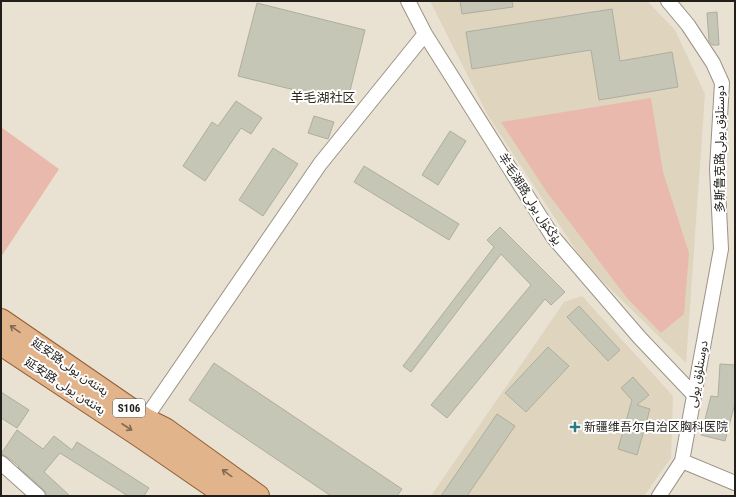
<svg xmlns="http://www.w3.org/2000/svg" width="736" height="497" viewBox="0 0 736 497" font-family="'Roboto Condensed','Noto Sans Arabic','Noto Sans SC',sans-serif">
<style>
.built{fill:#dfd4be}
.green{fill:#eab9ad}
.building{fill:#c5c6b6;stroke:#adae9e}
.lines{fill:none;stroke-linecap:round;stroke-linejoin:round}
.minor-casing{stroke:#9b9486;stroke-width:16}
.primary-casing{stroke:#925f33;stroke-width:24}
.minor{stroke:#fff;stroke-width:14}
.primary{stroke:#e2b48c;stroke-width:22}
.oneway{stroke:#826a53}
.poi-dot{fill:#317882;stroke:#fff;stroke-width:1.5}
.labels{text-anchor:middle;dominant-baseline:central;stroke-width:4;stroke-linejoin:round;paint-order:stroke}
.shield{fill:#fff;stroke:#64625f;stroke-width:1}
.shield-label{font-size:11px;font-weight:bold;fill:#221f1a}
.street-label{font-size:12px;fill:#221f1a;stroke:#fff}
.poi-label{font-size:12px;fill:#221f1a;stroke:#fff;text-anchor:start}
.neighbourhood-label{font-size:13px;fill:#2f291d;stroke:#fff}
</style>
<rect width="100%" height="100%" fill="#e9e1d2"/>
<path class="built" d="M 430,1 L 647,1 L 675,30 L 705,94 L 686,363 L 585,264 L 487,114 Z
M 582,296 L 673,396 L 671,458 L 644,496 L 431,496 L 564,302 Z"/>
<path class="green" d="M 651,98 L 663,172 L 689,253 L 684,314 L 661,333 L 627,298 L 546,191 L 501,122 Z
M 1,127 L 59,169 L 1,257 Z"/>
<path class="building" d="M 460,1 L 512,1 L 513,7 L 462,14 Z
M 257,3 L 365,30 L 347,103 L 238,76 Z
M 612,9 L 620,61 L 672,52 L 678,87 L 599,100 L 591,50 L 472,69 L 466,32 Z
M 717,12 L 719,45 L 712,45 L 709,41 L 707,13 Z
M 236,101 L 262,118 L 251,134 L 241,128 L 205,181 L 183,166 L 212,122 L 218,126 Z
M 314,116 L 334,122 L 328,139 L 308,133 Z
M 450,131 L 466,141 L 438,185 L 422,175 Z
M 273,148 L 298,164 L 263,216 L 239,200 Z
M 364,166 L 459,224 L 449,240 L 354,182 Z
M 500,227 L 565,292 L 551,305 L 545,299 L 447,418 L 431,405 L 531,285 L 501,254 L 411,372 L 403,366 L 494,247 L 487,240 Z
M 579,306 L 620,350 L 608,361 L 567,317 Z
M 548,347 L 569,366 L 526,412 L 505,393 Z
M 214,363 L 402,489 L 397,496 L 331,496 L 189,400 Z
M 720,364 L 735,365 L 735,403 L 725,441 L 701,435 L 711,396 L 718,397 Z
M 633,377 L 649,395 L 637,405 L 650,409 L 637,455 L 618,449 L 632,400 L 621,388 Z
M 1,392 L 29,410 L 17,428 L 1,418 Z
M 497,414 L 515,426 L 467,496 L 441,496 Z
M 17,430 L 43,449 L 54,436 L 72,450 L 77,442 L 149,488 L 144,496 L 128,496 L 60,453 L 44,472 L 70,496 L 46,496 L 46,493 L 44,490 L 18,467 L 19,466 L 7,457 L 1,454 Z"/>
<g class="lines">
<g class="minor-casing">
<path id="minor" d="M 408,1 L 425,34 L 553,237 L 639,337 L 694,395
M 145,419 L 320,164 L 425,34
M 682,461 L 735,483
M 1,463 L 38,496
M 659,496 L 682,461 L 721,249 L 717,169 L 722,83 L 713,63 L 688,25 L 668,1"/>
</g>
<g class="primary-casing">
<path id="primary" d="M 1,320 L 145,419 L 165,429 L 258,496
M 1,344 L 140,436 L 227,496"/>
</g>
<use href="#minor" class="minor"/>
<use href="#primary" class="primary"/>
</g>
<defs><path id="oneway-shaft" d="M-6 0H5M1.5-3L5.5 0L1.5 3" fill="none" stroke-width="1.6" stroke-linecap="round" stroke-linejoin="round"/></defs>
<g class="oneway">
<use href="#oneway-shaft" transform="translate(15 329) rotate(-145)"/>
<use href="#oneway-shaft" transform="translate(127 427) rotate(33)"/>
<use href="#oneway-shaft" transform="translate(227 473) rotate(-144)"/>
</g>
<path class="poi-dot" d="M573 421h4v4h4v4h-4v4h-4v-4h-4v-4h4z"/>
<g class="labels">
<rect class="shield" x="113" y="399" width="32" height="18" rx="3"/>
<g class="shield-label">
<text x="129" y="408">S106</text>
</g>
<g class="street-label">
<text transform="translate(720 149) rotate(-90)">多斯鲁克路دوستلۇق يولى</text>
<text transform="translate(530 199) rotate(57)">羊毛湖路يۇڭكۆل يولى</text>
<text transform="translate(70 367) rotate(35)">延安路يەنئەن يولى</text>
<text transform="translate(698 374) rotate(-80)">دوستلۇق يولى</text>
<text transform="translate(65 386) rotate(33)">延安路 يەنئەن يولى</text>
</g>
<g class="poi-label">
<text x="584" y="427">新疆维吾尔自治区胸科医院</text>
</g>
<g class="neighbourhood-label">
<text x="323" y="97">羊毛湖社区</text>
</g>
</g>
<rect width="736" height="497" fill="none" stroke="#221f1a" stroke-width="4"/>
</svg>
